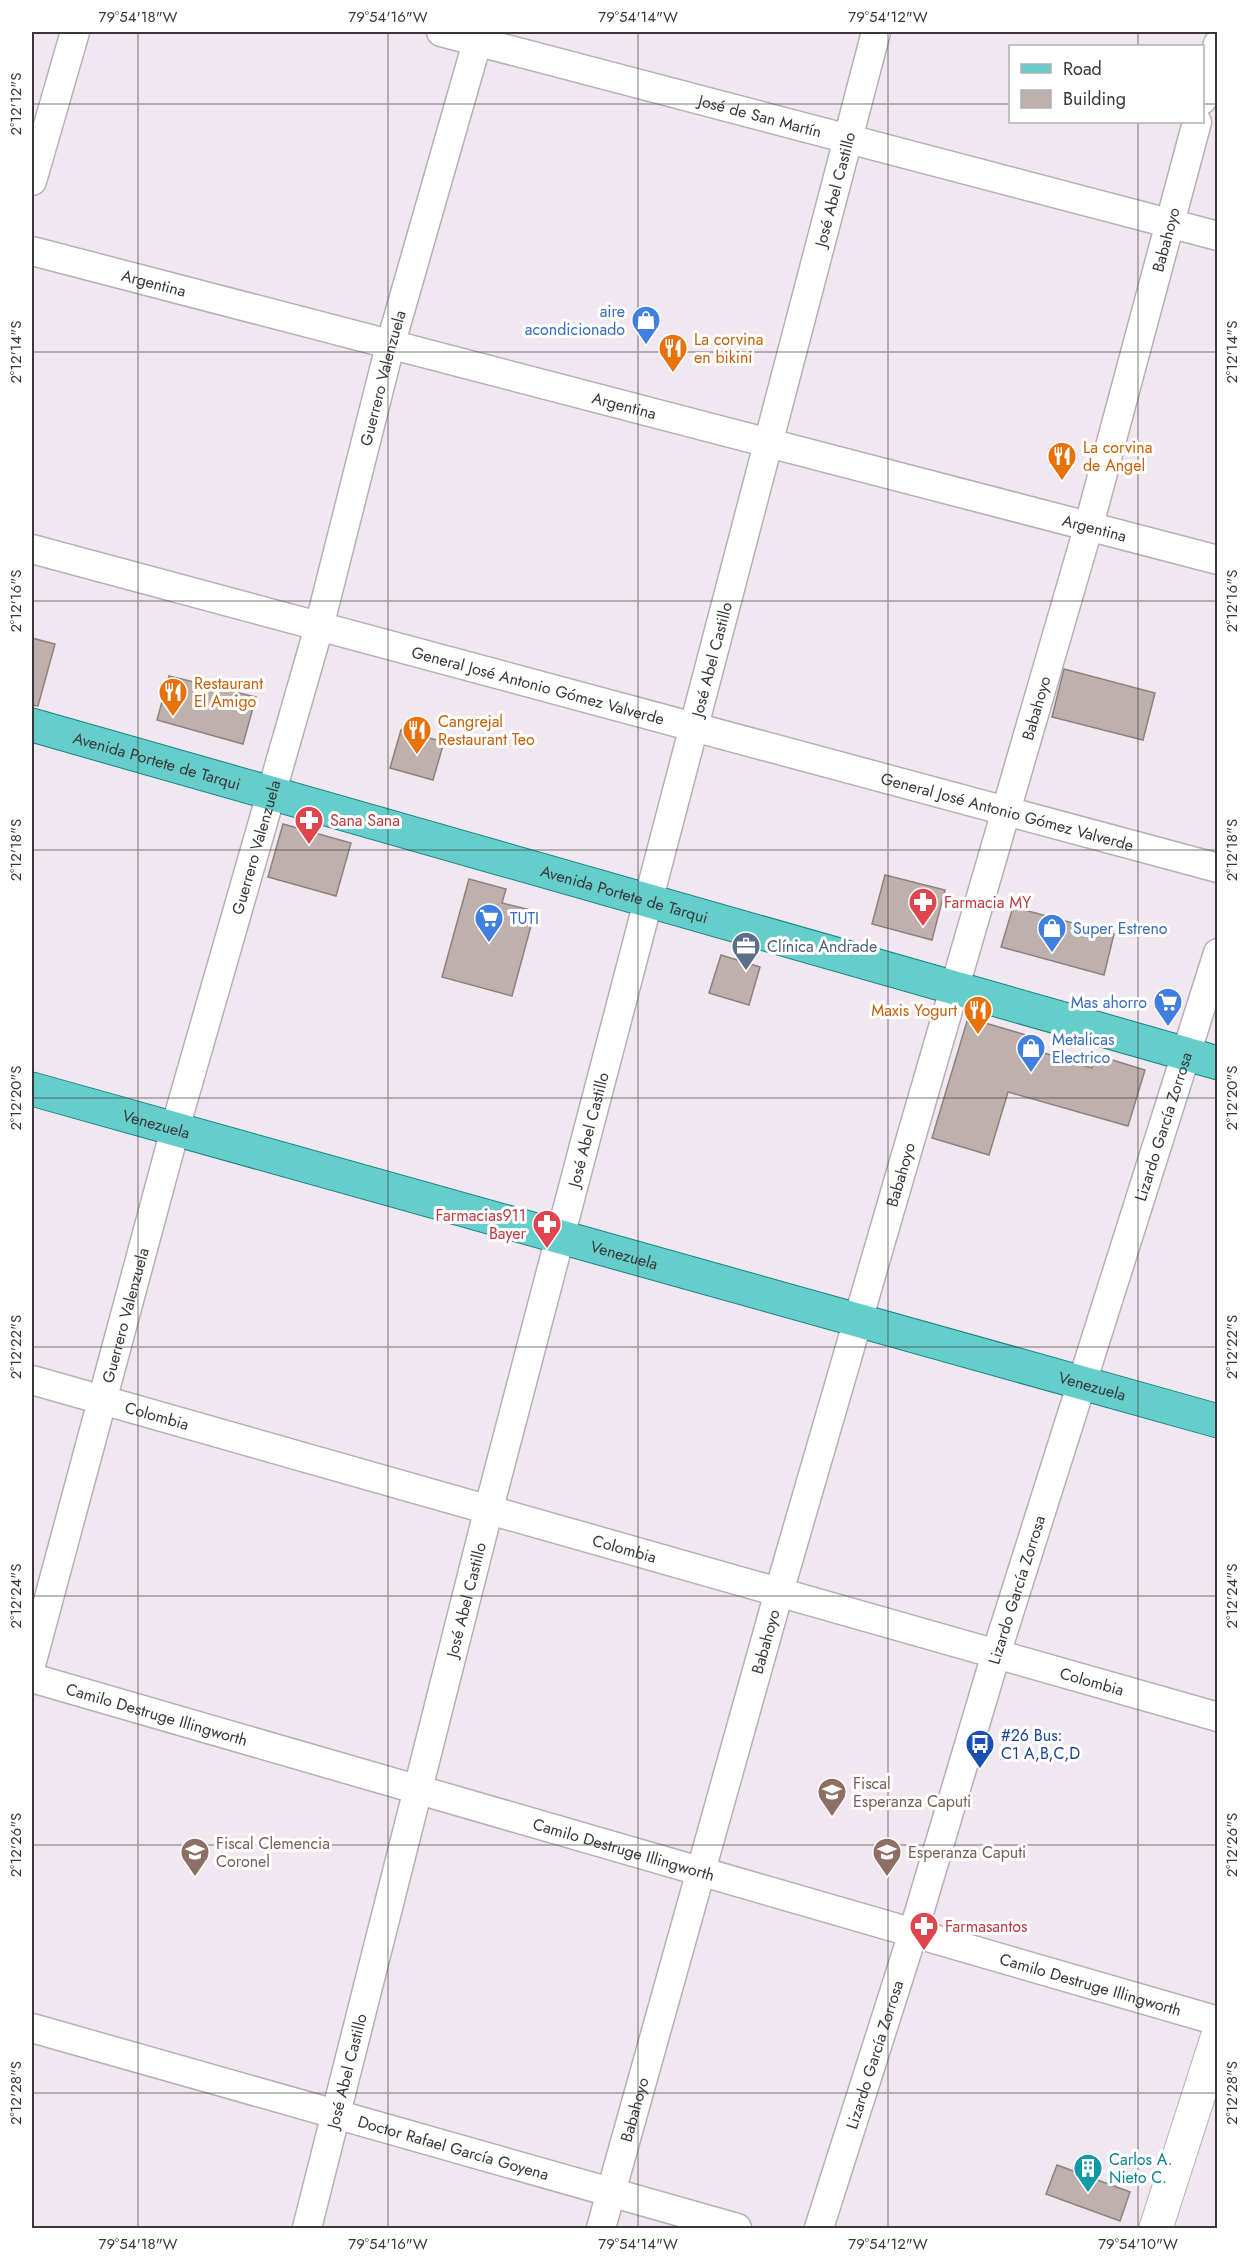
<svg xmlns="http://www.w3.org/2000/svg" width="1249" height="2260" viewBox="0 0 1249 2260" font-family="Jost,sans-serif">
<style>
.building{fill:#beb1ad;stroke:#8e817d;stroke-width:1.5}
.lines{fill:none;stroke-linecap:round;stroke-linejoin:round}
.minor-casing{stroke:#b8aeb7;stroke-width:31}
.secondary-casing{stroke:#b8aeb7;stroke-width:35}
.primary-casing{stroke:#148481;stroke-width:35}
.minor{stroke:#fff;stroke-width:28}
.secondary{stroke:#fff;stroke-width:33}
.primary{stroke:#66ceca;stroke-width:33}
.ticks{fill:none;stroke:#3a363a;stroke-width:1.5;stroke-opacity:0.45}
.labels{text-anchor:middle;dominant-baseline:central;stroke-width:6;stroke-linejoin:round;paint-order:stroke}
.street-label{font-size:16px;fill:#3a363a;stroke:#fff}
.shop-label{font-size:16px;fill:#366cbe;stroke:#fff;text-anchor:start}
.food-label{font-size:16px;fill:#c56008;stroke:#fff;text-anchor:start}
.health-label{font-size:16px;fill:#be3a42;stroke:#fff;text-anchor:start}
.service-label{font-size:16px;fill:#4e5e75;stroke:#fff;text-anchor:start}
.transit-label{font-size:16px;fill:#164399;stroke:#fff;text-anchor:start}
.education-label{font-size:16px;fill:#785e54;stroke:#fff;text-anchor:start}
.culture-label{font-size:16px;fill:#0d838f;stroke:#fff;text-anchor:start}
.neatline{fill:none;stroke:#3a363a;stroke-width:2}
.ticks-label{font-size:15px;text-anchor:middle;fill:#3a363a}
</style>
<rect width="100%" height="100%" fill="#f1e7f0"/>
<path class="building" d="M 32,638 L 55,644 L 38,706 L 32,705 Z
M 1064,669 L 1155,693 L 1143,740 L 1052,717 Z
M 169,676 L 256,697 L 243,744 L 157,720 Z
M 401,730 L 444,742 L 433,780 L 390,768 Z
M 283,824 L 351,843 L 336,896 L 268,877 Z
M 885,875 L 945,890 L 932,940 L 872,924 Z
M 469,879 L 506,889 L 502,903 L 535,911 L 512,996 L 442,977 Z
M 1013,907 L 1114,934 L 1104,975 L 1001,947 Z
M 721,955 L 760,967 L 749,1005 L 709,993 Z
M 968,1018 L 1026,1035 L 1022,1046 L 1092,1068 L 1096,1055 L 1145,1070 L 1128,1126 L 1008,1092 L 989,1155 L 932,1138 Z
M 1057,2165 L 1130,2192 L 1120,2221 L 1046,2194 Z"/>
<g class="lines">
<g class="minor-casing">
<g id="minor">
<path id="s1" d="M 441,32 L 1218,236"/>
<path d="M 1202,100 L 1218,44"/>
<path d="M 32,181 L 75,32"/>
<path id="s2" d="M 32,251 L 1218,560"/>
<path id="s3" d="M 32,549 L 1218,868"/>
<path id="s4" d="M 32,1380 L 1218,1717"/>
<path id="s5" d="M 32,1661 L 180,1111 L 319,627 L 390,346 L 480,32"/>
<path id="s6" d="M 32,1678 L 1218,2021"/>
<path id="s7" d="M 32,2028 L 737,2228"/>
<path id="s8" d="M 307,2228 L 489,1508 L 876,32"/>
<path id="s9" d="M 601,2228 L 779,1592 L 1089,525 L 1197,122"/>
<path id="s10" d="M 819,2228 L 913,1933 L 996,1654 L 1218,953"/>
</g>
</g>
<g class="secondary-casing">
<path id="secondary" d="M 1156,2228 L 1218,2035"/>
</g>
<g class="primary-casing">
<g id="primary">
<path id="s11" d="M 32,725 L 1218,1063"/>
<path id="s12" d="M 32,1089 L 1218,1421"/>
</g>
</g>
<use href="#minor" class="minor"/>
<use href="#secondary" class="secondary"/>
<use href="#primary" class="primary"/>
</g>
<path class="ticks" d="M 138,32 L 138,2228M 388,32 L 388,2228M 638,32 L 638,2228M 888,32 L 888,2228M 1138,32 L 1138,46M 32,104 L 1010,104M 1202,104 L 1218,104M 1138,122 L 1138,2228M 32,352 L 1218,352M 32,601 L 1218,601M 32,850 L 1218,850M 32,1098 L 1218,1098M 32,1347 L 1218,1347M 32,1596 L 1218,1596M 32,1845 L 1218,1845M 32,2093 L 1218,2093"/>
<defs>
<g id="shop-pin" transform="scale(1.5)"><path d="M0 17L-7.5 6A9.5 9.5 0 1 1 7.5 6Z" fill="#3f7fe0" stroke="#fff"/><path d="M-5-2.5h2.3a2.7 3.5 0 0 1 5.4 0H5L5.5 6h-11ZM-1.5-2.5h3a1.5 2.3 0 0 0-3 0Z" fill="#fff"/></g>
<g id="restaurant-pin" transform="scale(1.5)"><path d="M0 17L-7.5 6A9.5 9.5 0 1 1 7.5 6Z" fill="#e8710a" stroke="#fff"/><path d="M-5-6h1v4h1v-4h1v4h1v-4h1v5L-1.5 .5V6h-2V.5L-5-1ZM5-6V6H3V1.5H1.5Q1.5-4 5-6Z" fill="#fff"/></g>
<g id="pharmacy-pin" transform="scale(1.5)"><path d="M0 17L-7.5 6A9.5 9.5 0 1 1 7.5 6Z" fill="#e0444e" stroke="#fff"/><path d="M-2-6h4v4h4v4h-4v4h-4v-4h-4v-4h4Z" fill="#fff"/></g>
<g id="supermarket-pin" transform="scale(1.5)"><path d="M0 17L-7.5 6A9.5 9.5 0 1 1 7.5 6Z" fill="#3f7fe0" stroke="#fff"/><path d="M-6-5.5h2.5l.6 2H6L4.5 2H-2.5L-4.4-4H-6ZM-1.5 3.2a1.3 1.3 0 1 0 .1 0ZM3 3.2a1.3 1.3 0 1 0 .1 0Z" fill="#fff"/></g>
<g id="office-pin" transform="scale(1.5)"><path d="M0 17L-7.5 6A9.5 9.5 0 1 1 7.5 6Z" fill="#5c6f8a" stroke="#fff"/><path d="M-6-3h4V-5.5h4V-3h4V5H-6ZM-1-4.5V-3h2v-1.5ZM-6 0V1H6V0Z" fill="#fff"/></g>
<g id="bus-pin" transform="scale(1.5)"><path d="M0 17L-7.5 6A9.5 9.5 0 1 1 7.5 6Z" fill="#1a4fb4" stroke="#fff"/><path d="M-5-6H5V4H4V6H2V4H-2V6H-4V4H-5ZM-3.5-4V0h7V-4ZM-3.5 1.2v1.5H-2V1.2ZM2 1.2v1.5H3.5V1.2Z" fill="#fff"/></g>
<g id="school-pin" transform="scale(1.5)"><path d="M0 17L-7.5 6A9.5 9.5 0 1 1 7.5 6Z" fill="#8d6e63" stroke="#fff"/><path d="M0-5L7-2L0 1L-7-2ZM-4 1L0 2.5L4 1V4Q0 6-4 4Z" fill="#fff"/></g>
<g id="building-pin" transform="scale(1.5)"><path d="M0 17L-7.5 6A9.5 9.5 0 1 1 7.5 6Z" fill="#0f9aa8" stroke="#fff"/><path d="M-4-6H4V6H1V3H-1V6H-4ZM-2.5-4.3h1.7v1.8h-1.7ZM.8-4.3h1.7v1.8H.8ZM-2.5-1h1.7V.8h-1.7ZM.8-1h1.7V.8H.8Z" fill="#fff"/></g>
</defs>
<g fill-rule="evenodd">
<use href="#shop-pin" x="646" y="320"/>
<use href="#restaurant-pin" x="673" y="348"/>
<use href="#restaurant-pin" x="1062" y="456"/>
<use href="#restaurant-pin" x="173" y="692"/>
<use href="#restaurant-pin" x="417" y="730"/>
<use href="#pharmacy-pin" x="309" y="820"/>
<use href="#pharmacy-pin" x="923" y="902"/>
<use href="#supermarket-pin" x="489" y="918"/>
<use href="#shop-pin" x="1052" y="928"/>
<use href="#office-pin" x="746" y="946"/>
<use href="#supermarket-pin" x="1168" y="1002"/>
<use href="#restaurant-pin" x="978" y="1010"/>
<use href="#shop-pin" x="1031" y="1048"/>
<use href="#pharmacy-pin" x="547" y="1224"/>
<use href="#bus-pin" x="980" y="1744"/>
<use href="#school-pin" x="832" y="1792"/>
<use href="#school-pin" x="195" y="1852"/>
<use href="#school-pin" x="887" y="1852"/>
<use href="#pharmacy-pin" x="924" y="1926"/>
<use href="#building-pin" x="1088" y="2168"/>
</g>
<g class="labels">
<g class="street-label">
<text stroke="none"><textPath href="#s1" startOffset="330">José de San Martín</textPath></text>
<text stroke="none"><textPath href="#s8" startOffset="2106">José Abel Castillo</textPath></text>
<text stroke="none"><textPath href="#s9" startOffset="2067">Babahoyo</textPath></text>
<text stroke="none"><textPath href="#s2" startOffset="126">Argentina</textPath></text>
<text stroke="none"><textPath href="#s5" startOffset="1330">Guerrero Valenzuela</textPath></text>
<text stroke="none"><textPath href="#s2" startOffset="612">Argentina</textPath></text>
<text stroke="none"><textPath href="#s2" startOffset="1098">Argentina</textPath></text>
<text stroke="none"><textPath href="#s8" startOffset="1620">José Abel Castillo</textPath></text>
<text stroke="none"><textPath href="#s3" startOffset="524">General José Antonio Gómez Valverde</textPath></text>
<text stroke="none"><textPath href="#s9" startOffset="1581">Babahoyo</textPath></text>
<text stroke="none"><textPath href="#s11" startOffset="130">Avenida Portete de Tarqui</textPath></text>
<text stroke="none"><textPath href="#s3" startOffset="1010">General José Antonio Gómez Valverde</textPath></text>
<text stroke="none"><textPath href="#s5" startOffset="844">Guerrero Valenzuela</textPath></text>
<text stroke="none"><textPath href="#s11" startOffset="616">Avenida Portete de Tarqui</textPath></text>
<text stroke="none"><textPath href="#s12" startOffset="129">Venezuela</textPath></text>
<text stroke="none"><textPath href="#s10" startOffset="1154">Lizardo García Zorrosa</textPath></text>
<text stroke="none"><textPath href="#s8" startOffset="1134">José Abel Castillo</textPath></text>
<text stroke="none"><textPath href="#s9" startOffset="1095">Babahoyo</textPath></text>
<text stroke="none"><textPath href="#s12" startOffset="615">Venezuela</textPath></text>
<text stroke="none"><textPath href="#s5" startOffset="358">Guerrero Valenzuela</textPath></text>
<text stroke="none"><textPath href="#s12" startOffset="1101">Venezuela</textPath></text>
<text stroke="none"><textPath href="#s4" startOffset="130">Colombia</textPath></text>
<text stroke="none"><textPath href="#s4" startOffset="616">Colombia</textPath></text>
<text stroke="none"><textPath href="#s10" startOffset="668">Lizardo García Zorrosa</textPath></text>
<text stroke="none"><textPath href="#s8" startOffset="648">José Abel Castillo</textPath></text>
<text stroke="none"><textPath href="#s9" startOffset="609">Babahoyo</textPath></text>
<text stroke="none"><textPath href="#s4" startOffset="1102">Colombia</textPath></text>
<text stroke="none"><textPath href="#s6" startOffset="130">Camilo Destruge Illingworth</textPath></text>
<text stroke="none"><textPath href="#s6" startOffset="616">Camilo Destruge Illingworth</textPath></text>
<text stroke="none"><textPath href="#s6" startOffset="1102">Camilo Destruge Illingworth</textPath></text>
<text stroke="none"><textPath href="#s10" startOffset="182">Lizardo García Zorrosa</textPath></text>
<text stroke="none"><textPath href="#s8" startOffset="162">José Abel Castillo</textPath></text>
<text stroke="none"><textPath href="#s9" startOffset="123">Babahoyo</textPath></text>
<text stroke="none"><textPath href="#s7" startOffset="438">Doctor Rafael García Goyena</textPath></text>
</g>
<g class="shop-label">
<text x="625" y="311" text-anchor="end">aire<tspan x="625" dy="18">acondicionado</tspan></text>
<text x="510" y="918">TUTI</text>
<text x="1073" y="928">Super Estreno</text>
<text x="1147" y="1002" text-anchor="end">Mas ahorro</text>
<text x="1052" y="1039">Metalicas<tspan x="1052" dy="18">Electrico</tspan></text>
</g>
<g class="food-label">
<text x="694" y="339">La corvina<tspan x="694" dy="18">en bikini</tspan></text>
<text x="1083" y="447">La corvina<tspan x="1083" dy="18">de Angel</tspan></text>
<text x="194" y="683">Restaurant<tspan x="194" dy="18">El Amigo</tspan></text>
<text x="438" y="721">Cangrejal<tspan x="438" dy="18">Restaurant Teo</tspan></text>
<text x="957" y="1010" text-anchor="end">Maxis Yogurt</text>
</g>
<g class="health-label">
<text x="330" y="820">Sana Sana</text>
<text x="944" y="902">Farmacia MY</text>
<text x="526" y="1215" text-anchor="end">Farmacias911<tspan x="526" dy="18">Bayer</tspan></text>
<text x="945" y="1926">Farmasantos</text>
</g>
<g class="service-label">
<text x="767" y="946">Clínica Andrade</text>
</g>
<g class="transit-label">
<text x="1001" y="1735">#26 Bus:<tspan x="1001" dy="18">C1 A,B,C,D</tspan></text>
</g>
<g class="education-label">
<text x="853" y="1783">Fiscal<tspan x="853" dy="18">Esperanza Caputi</tspan></text>
<text x="216" y="1843">Fiscal Clemencia<tspan x="216" dy="18">Coronel</tspan></text>
<text x="908" y="1852">Esperanza Caputi</text>
</g>
<g class="culture-label">
<text x="1109" y="2159">Carlos A.<tspan x="1109" dy="18">Nieto C.</tspan></text>
</g>
</g>
<rect width="1249" height="2260" fill="none" stroke="#ffffff" stroke-width="66"/>
<rect x="1009" y="45" width="195" height="78" fill="#ffffff" stroke="#b0afb0" stroke-width="1.5"/>
<rect x="1021" y="64" width="30" height="9" fill="#66ceca" stroke="#b0afb0" stroke-width="1.5"/>
<text x="1063" y="75" font-size="18" fill="#3a363a">Road</text>
<rect x="1021" y="90" width="30" height="18" fill="#beb1ad" stroke="#b0afb0" stroke-width="1.5"/>
<text x="1063" y="105" font-size="18" fill="#3a363a">Building</text>
<rect x="33" y="33" width="1183" height="2194" class="neatline"/>
<g class="ticks-label">
<text x="138" y="22">79°54'18"W</text>
<text x="388" y="22">79°54'16"W</text>
<text x="638" y="22">79°54'14"W</text>
<text x="888" y="22">79°54'12"W</text>
<text transform="translate(16 104) rotate(-90)" y="5">2°12'12"S</text>
<text transform="translate(16 352) rotate(-90)" y="5">2°12'14"S</text>
<text transform="translate(1232 352) rotate(-90)" y="5">2°12'14"S</text>
<text transform="translate(16 601) rotate(-90)" y="5">2°12'16"S</text>
<text transform="translate(1232 601) rotate(-90)" y="5">2°12'16"S</text>
<text transform="translate(16 850) rotate(-90)" y="5">2°12'18"S</text>
<text transform="translate(1232 850) rotate(-90)" y="5">2°12'18"S</text>
<text transform="translate(16 1098) rotate(-90)" y="5">2°12'20"S</text>
<text transform="translate(1232 1098) rotate(-90)" y="5">2°12'20"S</text>
<text transform="translate(16 1347) rotate(-90)" y="5">2°12'22"S</text>
<text transform="translate(1232 1347) rotate(-90)" y="5">2°12'22"S</text>
<text transform="translate(16 1596) rotate(-90)" y="5">2°12'24"S</text>
<text transform="translate(1232 1596) rotate(-90)" y="5">2°12'24"S</text>
<text transform="translate(16 1845) rotate(-90)" y="5">2°12'26"S</text>
<text transform="translate(1232 1845) rotate(-90)" y="5">2°12'26"S</text>
<text transform="translate(16 2093) rotate(-90)" y="5">2°12'28"S</text>
<text transform="translate(1232 2093) rotate(-90)" y="5">2°12'28"S</text>
<text x="138" y="2249">79°54'18"W</text>
<text x="388" y="2249">79°54'16"W</text>
<text x="638" y="2249">79°54'14"W</text>
<text x="888" y="2249">79°54'12"W</text>
<text x="1138" y="2249">79°54'10"W</text>
</g>
</svg>
